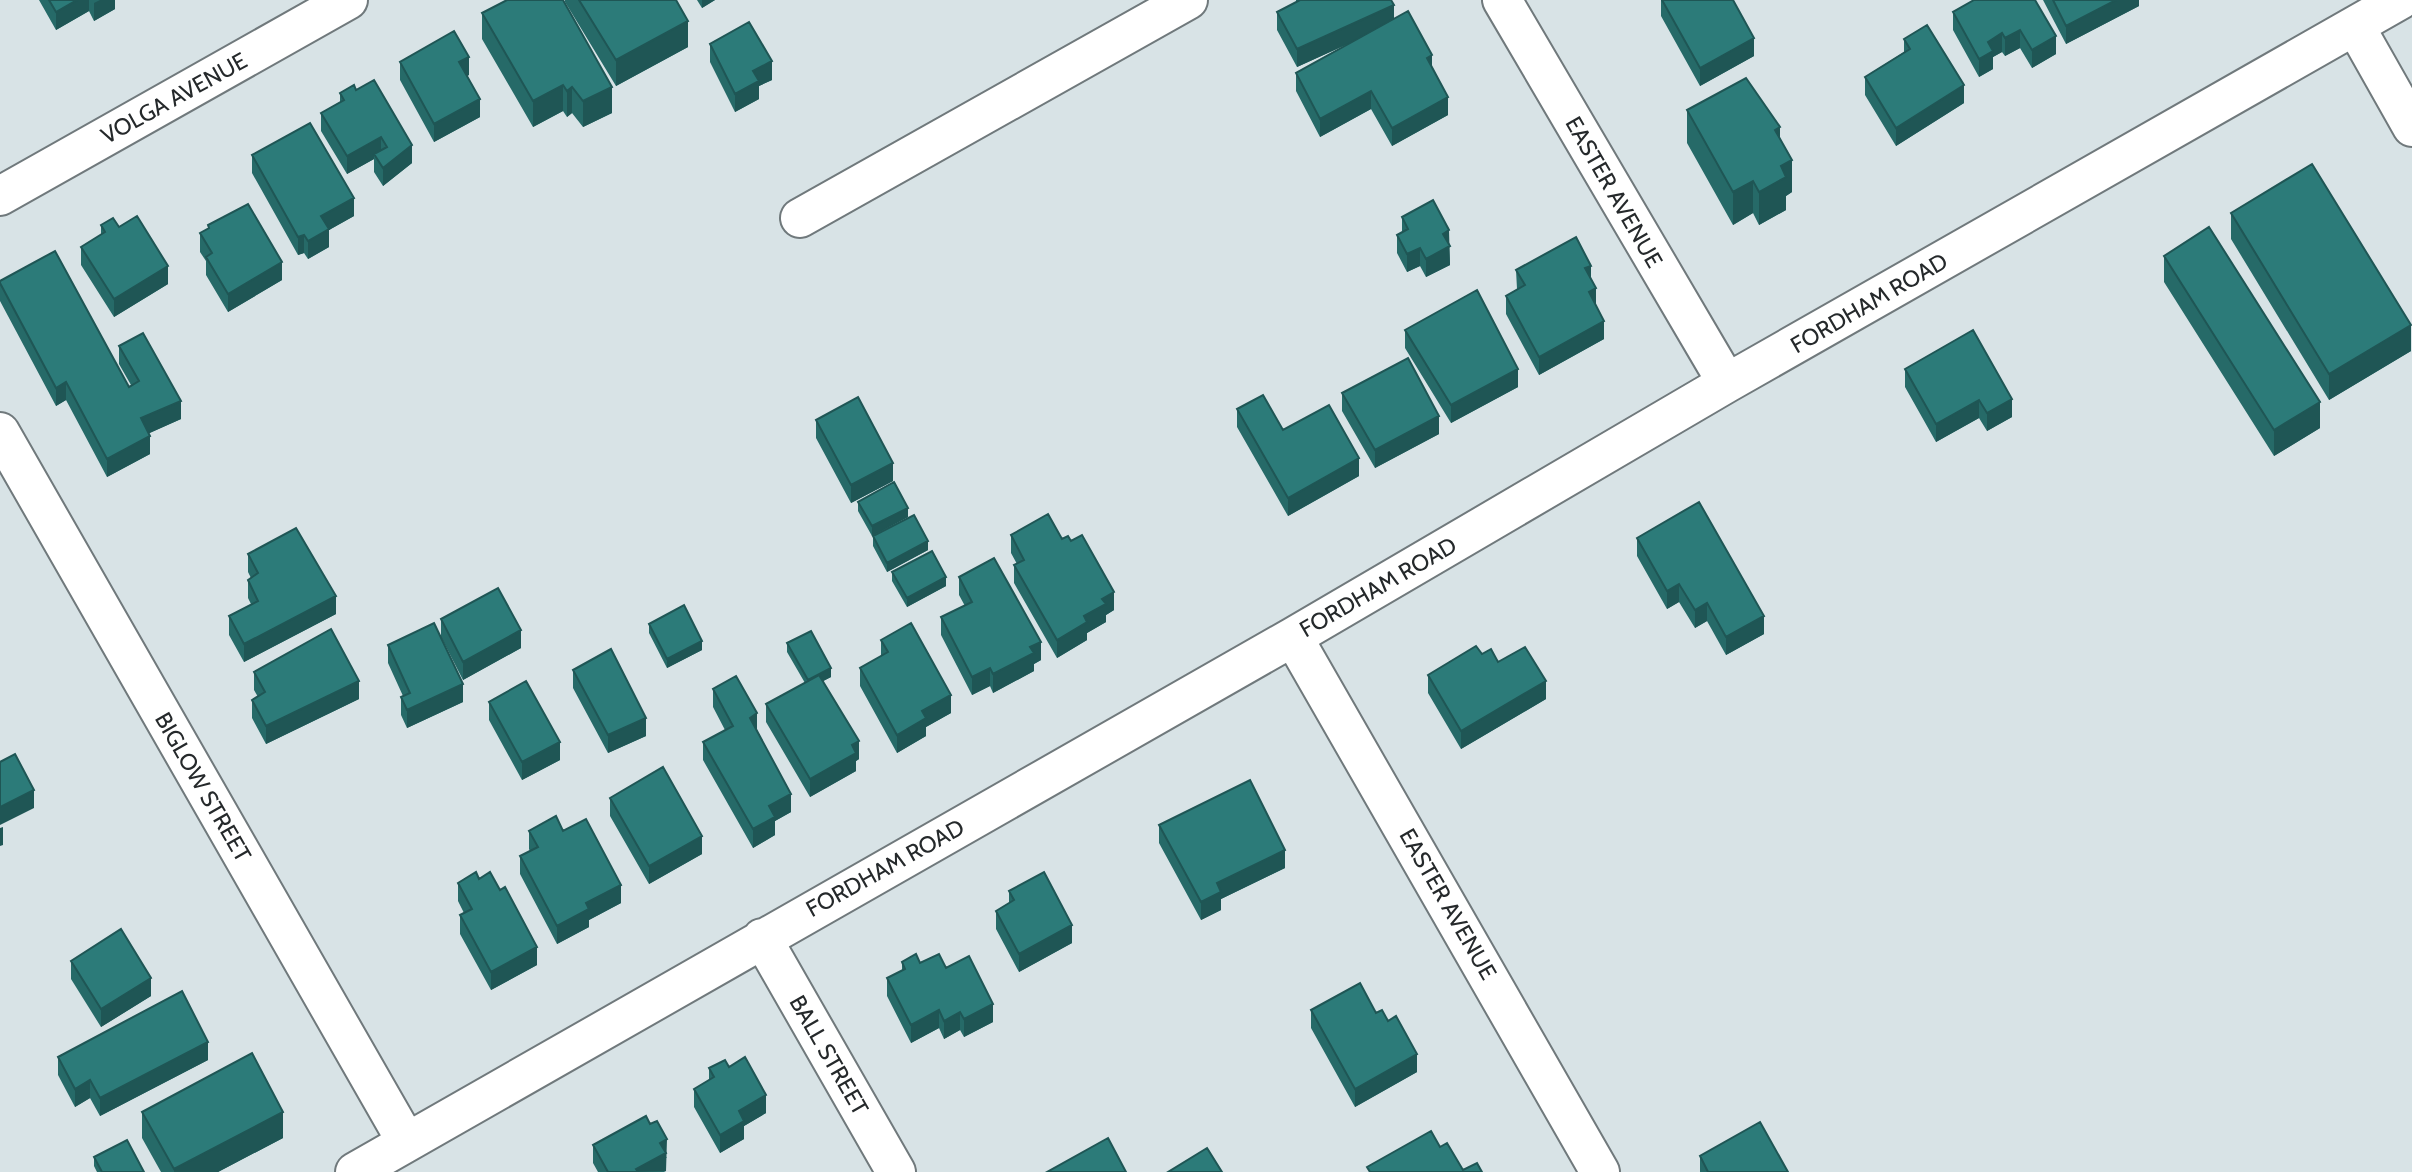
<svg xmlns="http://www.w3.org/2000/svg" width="2412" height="1172" viewBox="0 0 2412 1172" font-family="Cabin,sans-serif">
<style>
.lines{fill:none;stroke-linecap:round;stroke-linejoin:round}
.minor-casing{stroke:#70797c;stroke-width:42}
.minor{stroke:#fff;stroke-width:38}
.wall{fill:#266a68}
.shaded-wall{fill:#1f5655}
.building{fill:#2c7b79;stroke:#1f5655;stroke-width:2}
.labels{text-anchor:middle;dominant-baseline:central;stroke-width:7;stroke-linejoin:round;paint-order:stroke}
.street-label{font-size:23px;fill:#25292b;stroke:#fff}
</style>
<rect width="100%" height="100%" fill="#d8e3e6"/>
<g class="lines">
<g class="minor-casing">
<path id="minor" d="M 1502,0 L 1727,383
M 2355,26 L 2412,127
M 0,196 L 348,0
M 800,218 L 1188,0
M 0,432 L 406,1141
M 1293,637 L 1600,1172
M 762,938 L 896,1172
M 355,1172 L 1293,637 L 1727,383 L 2400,0"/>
</g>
<use href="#minor" class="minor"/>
</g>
<path class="wall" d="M 39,0 L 115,0 L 115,9 L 94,21 L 89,11 L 56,30 Z
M 565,0 L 676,0 L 688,47 L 616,86 L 565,2 Z
M 697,0 L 715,0 L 702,8 Z
M 1296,0 L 1391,0 L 1394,19 L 1432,69 L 1448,115 L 1392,146 L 1371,109 L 1320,137 L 1296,91 L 1296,73 L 1352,42 L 1297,67 L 1277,30 L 1277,12 L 1296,2 Z
M 1661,0 L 1733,0 L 1754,56 L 1700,86 L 1661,16 Z
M 1974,0 L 2056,54 L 2032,68 L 2020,48 L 2005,56 L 2002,52 L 1993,57 L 1993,69 L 1979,77 L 1953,30 L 1953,12 Z
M 2043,0 L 2139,0 L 2139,6 L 2066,44 Z
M 482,13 L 612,113 L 583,127 L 572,113 L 567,117 L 563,111 L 533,127 L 482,39 Z
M 1904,39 L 1964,103 L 1896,146 L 1865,95 L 1865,77 L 1904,52 Z
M 710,44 L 772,80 L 759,86 L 759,99 L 735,112 L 710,62 Z
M 400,62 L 469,75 L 466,76 L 480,117 L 434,142 L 400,80 Z
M 356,90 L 412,163 L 383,186 L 374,172 L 374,159 L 347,174 L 321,131 L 321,113 L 340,102 L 340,93 Z
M 1687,110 L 1780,138 L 1792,192 L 1786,196 L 1786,210 L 1759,225 L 1753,213 L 1733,225 L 1687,143 Z
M 252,155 L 354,216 L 329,230 L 329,247 L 308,259 L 304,253 L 298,255 L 252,173 Z
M 2231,213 L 2411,351 L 2329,400 L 2231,239 Z
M 1402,217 L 1449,244 L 1450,265 L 1426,277 L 1420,266 L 1407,272 L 1397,253 L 1397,235 L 1402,232 Z
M 101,225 L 168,284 L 114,317 L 81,265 L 81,247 L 101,235 Z
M 208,225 L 282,280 L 228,312 L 206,275 L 206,261 L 200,252 L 200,233 L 208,229 Z
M 2164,256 L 2320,428 L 2274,456 L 2164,282 Z
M 1516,270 L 1591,280 L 1596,305 L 1604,339 L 1539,375 L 1506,314 L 1506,296 L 1517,289 Z
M 0,281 L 129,387 L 131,385 L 119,364 L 119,346 L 181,419 L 149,433 L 150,454 L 107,477 L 66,400 L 56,406 L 0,301 Z
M 1405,330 L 1518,387 L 1451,423 L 1405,348 Z
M 1973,330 L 2012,417 L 1987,431 L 1979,418 L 1936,442 L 1905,387 L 1905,369 Z
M 1342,393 L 1439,434 L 1375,468 L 1342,411 Z
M 1237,409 L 1283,430 L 1359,476 L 1288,516 L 1237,427 Z
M 816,420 L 893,481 L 851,503 L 816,438 Z
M 858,502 L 908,517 L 872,536 L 858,511 Z
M 1011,535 L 1062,539 L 1114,610 L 1106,615 L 1106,622 L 1087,633 L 1087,640 L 1057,658 L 1014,583 L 1014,565 L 1017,564 L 1011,553 Z
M 873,536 L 928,550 L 887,572 L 873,546 Z
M 1637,538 L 1764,634 L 1726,655 L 1707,621 L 1695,628 L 1679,602 L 1667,609 L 1637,556 Z
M 248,554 L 336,614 L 244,662 L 229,635 L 229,616 L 251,604 L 248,598 L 248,580 L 251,578 L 248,572 Z
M 892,572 L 946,586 L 907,607 L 892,581 Z
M 959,577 L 1041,660 L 1034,664 L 1034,671 L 993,693 L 990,686 L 972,695 L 941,635 L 941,617 L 965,606 L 959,595 Z
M 441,619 L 521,648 L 463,680 L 441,637 Z
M 649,624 L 702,650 L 667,668 L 649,633 Z
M 881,640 L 951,713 L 926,727 L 926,736 L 897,753 L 860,686 L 860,668 L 881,656 Z
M 787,643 L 831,677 L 823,681 L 859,759 L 856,761 L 856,771 L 810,797 L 766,722 L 766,704 L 805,683 L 787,652 Z
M 388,645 L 463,702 L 407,728 L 401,715 L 401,697 L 403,696 L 388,663 Z
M 1482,654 L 1498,662 L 1546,699 L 1461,749 L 1428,693 L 1428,675 Z
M 573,670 L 646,736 L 608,753 L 573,688 Z
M 254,672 L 359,699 L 266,744 L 252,718 L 252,700 L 258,697 L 254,690 Z
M 713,689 L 757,730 L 791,812 L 775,821 L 775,835 L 753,848 L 703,760 L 703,742 L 725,730 L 713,707 Z
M 489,702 L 560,760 L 522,780 L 489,720 Z
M 610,798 L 702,854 L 649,884 L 610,816 Z
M 1159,825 L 1285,868 L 1221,899 L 1221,910 L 1201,920 L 1159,843 Z
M 529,831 L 563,831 L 621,903 L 589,920 L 589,927 L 557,944 L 520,874 L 520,856 L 530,851 L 529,849 Z
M 479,879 L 537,965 L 491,990 L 460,934 L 460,915 L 464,913 L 458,901 L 458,883 Z
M 1009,891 L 1072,943 L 1019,972 L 996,929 L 996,911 L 1009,903 Z
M 71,961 L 151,996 L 101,1027 L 71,979 Z
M 902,962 L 920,963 L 946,968 L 993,1022 L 964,1037 L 960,1030 L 944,1039 L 939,1028 L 911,1043 L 887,996 L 887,978 L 902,971 Z
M 1311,1010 L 1376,1013 L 1417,1072 L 1355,1107 L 1311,1028 Z
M 58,1057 L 208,1060 L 100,1116 L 90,1098 L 75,1107 L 58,1075 Z
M 729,1067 L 766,1113 L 744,1126 L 744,1139 L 720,1153 L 694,1107 L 694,1089 L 709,1080 L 709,1068 Z
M 142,1112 L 283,1138 L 218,1172 L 161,1172 L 142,1138 Z
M 593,1145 L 667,1157 L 666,1158 L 666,1171 L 664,1172 L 598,1172 L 593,1163 Z
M 1700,1156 L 1788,1172 L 1700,1172 Z
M 94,1157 L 144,1172 L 97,1172 L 94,1166 Z"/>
<path class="shaded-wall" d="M 77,0 L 89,0 L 89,11 L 56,30 L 56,12 Z
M 100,0 L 115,0 L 115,9 L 94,21 L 94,3 Z
M 702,0 L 715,0 L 702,8 Z
M 2116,0 L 2139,0 L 2139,6 L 2066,44 L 2066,26 Z
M 1394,5 L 1394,23 L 1297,67 L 1297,49 Z
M 688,21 L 688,47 L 616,86 L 616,60 Z
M 2020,30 L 2020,48 L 2005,56 L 2005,38 Z
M 2002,33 L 2002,52 L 1993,57 L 1993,69 L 1979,77 L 1979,59 L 1988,42 Z
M 2056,36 L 2056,54 L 2032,68 L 2032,50 Z
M 1754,38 L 1754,56 L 1700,86 L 1700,68 Z
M 1432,55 L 1432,73 L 1427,58 Z
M 469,57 L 469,75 L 459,80 L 459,62 Z
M 772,61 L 772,80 L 759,86 L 759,99 L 735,112 L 735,94 L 753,71 Z
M 563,85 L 563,111 L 533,127 L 533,101 Z
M 1964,85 L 1964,103 L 1896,146 L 1896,128 Z
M 572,87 L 572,113 L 567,117 L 567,91 Z
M 612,87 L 612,113 L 583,127 L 583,101 Z
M 1371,91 L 1371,109 L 1320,137 L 1320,119 Z
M 1448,97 L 1448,115 L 1392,146 L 1392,128 Z
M 480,99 L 480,117 L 434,142 L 434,124 Z
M 1780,127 L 1780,160 L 1775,130 Z
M 381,137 L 381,155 L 374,154 L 374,159 L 347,174 L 347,156 Z
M 412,145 L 412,163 L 383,186 L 383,168 Z
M 1792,160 L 1792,192 L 1786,196 L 1786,210 L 1759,225 L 1759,192 L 1781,166 Z
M 1753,181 L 1753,213 L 1733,225 L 1733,192 Z
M 354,198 L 354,216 L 329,230 L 329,247 L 308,259 L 308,241 L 321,216 Z
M 1449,230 L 1450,265 L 1426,277 L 1426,259 L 1443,234 Z
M 304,235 L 304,253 L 298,255 L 298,237 Z
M 1420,248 L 1420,266 L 1407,272 L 1407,254 Z
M 282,262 L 282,280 L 228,312 L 228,294 Z
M 168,266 L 168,284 L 114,317 L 114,299 Z
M 1591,266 L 1591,284 L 1585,268 Z
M 1596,288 L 1596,306 L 1589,292 Z
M 1604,321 L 1604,339 L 1539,375 L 1539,357 Z
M 2411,325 L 2411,351 L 2329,400 L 2329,374 Z
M 1518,369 L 1518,387 L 1451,423 L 1451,405 Z
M 66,382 L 66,400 L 56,406 L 56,388 Z
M 2012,399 L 2012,417 L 1987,431 L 1987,413 Z
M 1979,400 L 1979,418 L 1936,442 L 1936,424 Z
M 181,401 L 181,419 L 141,437 L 141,418 Z
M 2320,402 L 2320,428 L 2274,456 L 2274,430 Z
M 1439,416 L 1439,434 L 1375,468 L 1375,450 Z
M 150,436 L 150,454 L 107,477 L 107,459 Z
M 1359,458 L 1359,476 L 1288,516 L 1288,498 Z
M 893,463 L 893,481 L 851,503 L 851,485 Z
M 908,508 L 908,517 L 872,536 L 872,526 Z
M 928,541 L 928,550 L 887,572 L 887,563 Z
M 946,577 L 946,586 L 907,607 L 907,598 Z
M 1679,584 L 1679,602 L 1667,609 L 1667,591 Z
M 1114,592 L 1114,610 L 1106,615 L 1106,622 L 1087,633 L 1087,640 L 1057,658 L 1057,640 L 1084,616 L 1102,599 Z
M 336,596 L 336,614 L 244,662 L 244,644 Z
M 1707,603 L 1707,621 L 1695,628 L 1695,610 Z
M 1764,616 L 1764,634 L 1726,655 L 1726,637 Z
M 521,630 L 521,648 L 463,680 L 463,662 Z
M 702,641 L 702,650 L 667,668 L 667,659 Z
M 1041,642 L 1041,660 L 1034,664 L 1034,671 L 993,693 L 993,674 L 1030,647 Z
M 831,668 L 831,677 L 808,689 L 808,680 Z
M 990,668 L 990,686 L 972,695 L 972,677 Z
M 359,681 L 359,699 L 266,744 L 266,726 Z
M 1546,681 L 1546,699 L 1461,749 L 1461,731 Z
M 463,684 L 463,702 L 407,728 L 407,710 Z
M 951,695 L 951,713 L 926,727 L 926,736 L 897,753 L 897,735 L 922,711 Z
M 757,713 L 757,731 L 750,718 Z
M 646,718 L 646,736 L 608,753 L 608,735 Z
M 859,741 L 859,759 L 856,761 L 856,771 L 810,797 L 810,779 L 852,745 Z
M 560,742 L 560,760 L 522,780 L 522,762 Z
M 34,790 L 34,808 L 0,825 L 0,807 Z
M 791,794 L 791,812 L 775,821 L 775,835 L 753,848 L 753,829 L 769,806 Z
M 3,827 L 3,845 L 0,846 L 0,828 Z
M 702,836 L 702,854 L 649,884 L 649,866 Z
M 1285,850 L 1285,868 L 1221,899 L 1221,910 L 1201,920 L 1201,902 L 1217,883 Z
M 621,885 L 621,903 L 589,920 L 589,927 L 557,944 L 557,926 L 586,903 Z
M 1072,925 L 1072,943 L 1019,972 L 1019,954 Z
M 537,947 L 537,965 L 491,990 L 491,972 Z
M 151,978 L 151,996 L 101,1027 L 101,1009 Z
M 993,1004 L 993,1022 L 964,1037 L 964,1019 Z
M 939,1010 L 939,1028 L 911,1043 L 911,1025 Z
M 960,1012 L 960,1030 L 944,1039 L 944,1021 Z
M 208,1042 L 208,1060 L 100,1116 L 100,1098 Z
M 1417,1054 L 1417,1072 L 1355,1107 L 1355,1089 Z
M 90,1080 L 90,1098 L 75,1107 L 75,1089 Z
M 766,1095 L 766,1113 L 744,1126 L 744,1139 L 720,1153 L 720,1135 L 739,1111 Z
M 283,1112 L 283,1138 L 218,1172 L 174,1172 L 174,1169 Z
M 667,1139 L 666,1171 L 636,1172 L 636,1169 L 660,1143 Z"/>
<path class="building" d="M 49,0 L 77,0 L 56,12 Z
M 507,0 L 563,0 L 612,87 L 583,101 L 572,87 L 567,91 L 563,85 L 533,101 L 482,13 Z
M 579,0 L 676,0 L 688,21 L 616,60 Z
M 1300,0 L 1391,0 L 1394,5 L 1297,49 L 1277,12 Z
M 1662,0 L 1733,0 L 1754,38 L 1700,68 Z
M 1974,0 L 2035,0 L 2056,36 L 2032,50 L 2020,30 L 2005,38 L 2002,33 L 1988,42 L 1993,51 L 1979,59 L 1953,12 Z
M 2053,0 L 2116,0 L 2066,26 Z
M 1408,11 L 1432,55 L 1427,58 L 1448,97 L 1392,128 L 1371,91 L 1320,119 L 1296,73 Z
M 749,22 L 772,61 L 753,71 L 759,81 L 735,94 L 710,44 Z
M 1927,25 L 1964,85 L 1896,128 L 1865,77 L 1910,49 L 1904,39 Z
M 454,31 L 469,57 L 459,62 L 480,99 L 434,124 L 400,62 Z
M 1746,78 L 1780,127 L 1775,130 L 1792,160 L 1781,166 L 1786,177 L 1759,192 L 1753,181 L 1733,192 L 1687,110 Z
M 374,80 L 412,145 L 383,168 L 374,154 L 387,147 L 381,137 L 347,156 L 321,113 L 344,100 L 340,93 L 354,85 L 356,90 Z
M 310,123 L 354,198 L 321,216 L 329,229 L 308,241 L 304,235 L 298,237 L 252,155 Z
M 2312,164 L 2411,325 L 2329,374 L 2231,213 Z
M 1433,200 L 1449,230 L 1443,234 L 1450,246 L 1426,259 L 1420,248 L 1407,254 L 1397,235 L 1408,229 L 1402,217 Z
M 248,204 L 282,262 L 228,294 L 206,257 L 212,253 L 200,233 L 209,228 L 208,225 Z
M 137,216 L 168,266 L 114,299 L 81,247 L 105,232 L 101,225 L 113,218 L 119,227 Z
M 2209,227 L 2320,402 L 2274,430 L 2164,256 Z
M 1576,237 L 1591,266 L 1585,268 L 1596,288 L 1589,292 L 1604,321 L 1539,357 L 1506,296 L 1525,285 L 1516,270 Z
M 55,251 L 129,387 L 139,381 L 119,346 L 143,333 L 181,401 L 141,418 L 150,436 L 107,459 L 66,382 L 56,388 L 0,283 L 0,281 Z
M 1477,290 L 1518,369 L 1451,405 L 1405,330 Z
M 1973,330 L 2012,399 L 1987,413 L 1979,400 L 1936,424 L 1905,369 Z
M 1408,358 L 1439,416 L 1375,450 L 1342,393 Z
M 1263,395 L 1283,430 L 1329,405 L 1359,458 L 1288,498 L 1237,409 Z
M 858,397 L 893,463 L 851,485 L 816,420 Z
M 894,482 L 908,508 L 872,526 L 858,502 Z
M 1699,502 L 1764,616 L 1726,637 L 1707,603 L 1695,610 L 1679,584 L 1667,591 L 1637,538 Z
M 1048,514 L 1062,539 L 1068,536 L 1071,541 L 1082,535 L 1114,592 L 1102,599 L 1106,604 L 1084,616 L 1087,622 L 1057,640 L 1014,565 L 1024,560 L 1011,535 Z
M 914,515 L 928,541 L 887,563 L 873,536 Z
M 296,528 L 336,596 L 244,644 L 229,616 L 258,601 L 248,580 L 258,573 L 248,554 Z
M 932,551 L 946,577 L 907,598 L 892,572 Z
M 994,558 L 1041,642 L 1030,647 L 1034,653 L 993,674 L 990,668 L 972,677 L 941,617 L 972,602 L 959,577 Z
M 498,588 L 521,630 L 463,662 L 441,619 Z
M 684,605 L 702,641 L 667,659 L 649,624 Z
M 434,623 L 463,684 L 407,710 L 401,697 L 410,693 L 388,645 Z
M 911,623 L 951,695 L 922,711 L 926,718 L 897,735 L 860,668 L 888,652 L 881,640 Z
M 331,629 L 359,681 L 266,726 L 252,700 L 265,692 L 254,672 Z
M 811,631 L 831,668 L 808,680 L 787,643 Z
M 1476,646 L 1482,654 L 1491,649 L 1498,662 L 1525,647 L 1546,681 L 1461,731 L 1428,675 Z
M 611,649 L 646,718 L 608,735 L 573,670 Z
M 819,675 L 859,741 L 852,745 L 856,753 L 810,779 L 766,704 Z
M 736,676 L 757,713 L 750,718 L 791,794 L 769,806 L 775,817 L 753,829 L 703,742 L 733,726 L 713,689 Z
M 526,681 L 560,742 L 522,762 L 489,702 Z
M 15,754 L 34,790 L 0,807 L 0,762 Z
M 663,767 L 702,836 L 649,866 L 610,798 Z
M 1250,780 L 1285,850 L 1217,883 L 1221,892 L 1201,902 L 1159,825 Z
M 556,816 L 563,831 L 586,819 L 621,885 L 586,903 L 589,909 L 557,926 L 520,856 L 538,847 L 529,831 Z
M 476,872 L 479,879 L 490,872 L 500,890 L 505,887 L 537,947 L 491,972 L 460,915 L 472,909 L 458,883 Z
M 1044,872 L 1072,925 L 1019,954 L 996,911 L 1014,900 L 1009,891 Z
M 121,929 L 151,978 L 101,1009 L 71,961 Z
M 916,954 L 920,963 L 939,954 L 946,968 L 969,956 L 993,1004 L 964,1019 L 960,1012 L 944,1021 L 939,1010 L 911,1025 L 887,978 L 905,969 L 902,962 Z
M 1360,983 L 1376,1013 L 1382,1010 L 1388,1021 L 1396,1016 L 1417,1054 L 1355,1089 L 1311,1010 Z
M 182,991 L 208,1042 L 100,1098 L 90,1080 L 75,1089 L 58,1057 Z
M 252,1053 L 283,1112 L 174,1169 L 142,1112 Z
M 745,1057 L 766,1095 L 739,1111 L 744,1121 L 720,1135 L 694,1089 L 714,1077 L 709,1068 L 725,1060 L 729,1067 Z
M 646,1116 L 650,1124 L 657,1121 L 667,1139 L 660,1143 L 666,1153 L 636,1169 L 638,1172 L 608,1172 L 593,1145 Z
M 1760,1122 L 1788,1172 L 1708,1172 L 1700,1156 Z
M 1431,1131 L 1440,1147 L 1447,1143 L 1463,1170 L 1477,1163 L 1482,1172 L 1370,1172 L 1367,1167 Z
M 1108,1138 L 1126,1172 L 1047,1172 Z
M 127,1140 L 144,1172 L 102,1172 L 94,1157 Z
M 1207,1148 L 1222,1172 L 1168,1172 Z"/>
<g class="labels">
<g class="street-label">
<text transform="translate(174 98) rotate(-29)">VOLGA AVENUE</text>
<text transform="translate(1614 192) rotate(60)">EASTER AVENUE</text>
<text transform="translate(1869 303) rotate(-30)">FORDHAM ROAD</text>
<text transform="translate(1378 587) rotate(-30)">FORDHAM ROAD</text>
<text transform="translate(203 787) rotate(60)">BIGLOW STREET</text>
<text transform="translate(885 868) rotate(-29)">FORDHAM ROAD</text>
<text transform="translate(1448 904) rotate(60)">EASTER AVENUE</text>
<text transform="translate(829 1055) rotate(60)">BALL STREET</text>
</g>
</g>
</svg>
